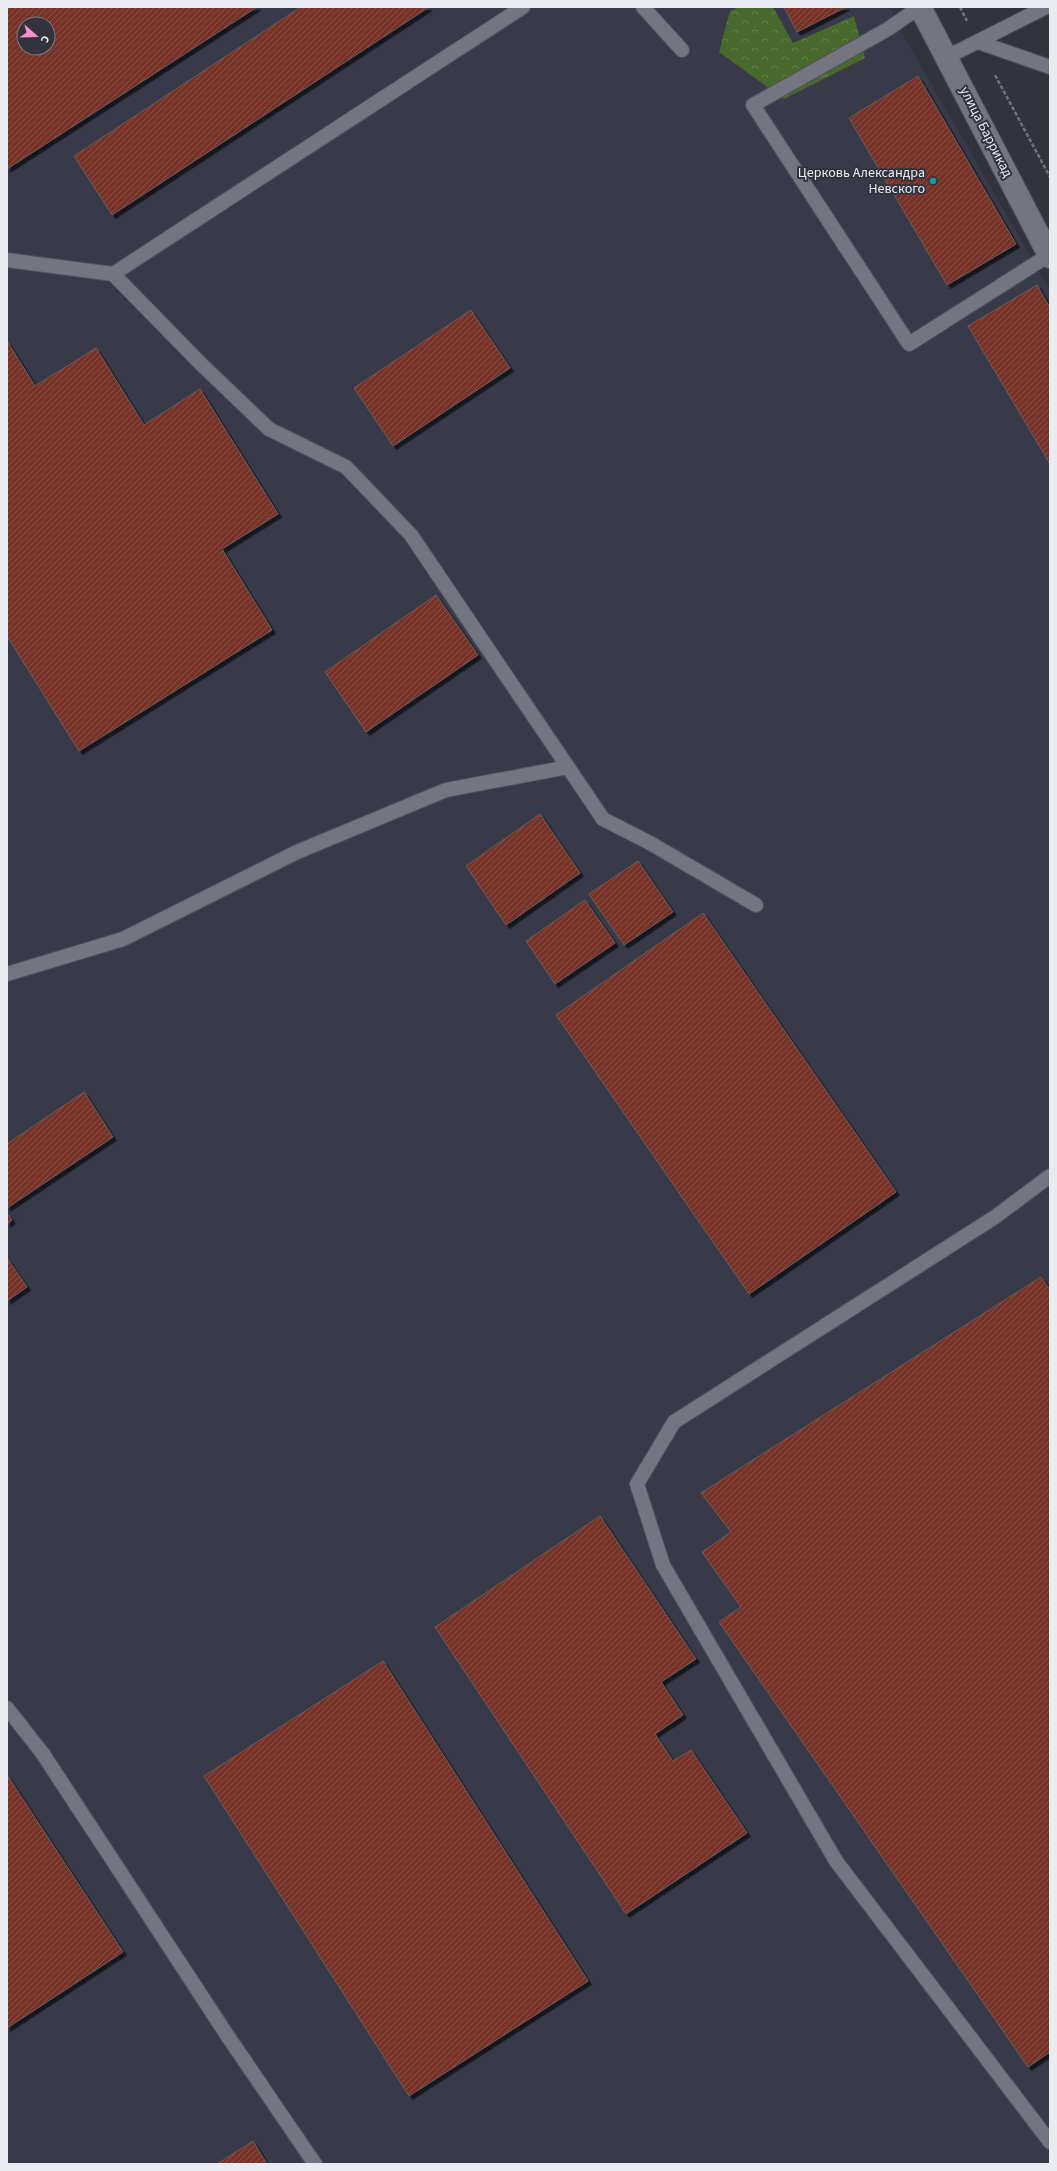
<svg xmlns="http://www.w3.org/2000/svg" width="1057" height="2171" viewBox="0 0 1057 2171" font-family="'Source Sans 3',sans-serif">
<style>
.built{fill:#383a4a;fill-rule:evenodd}
.forest{fill:url(#forest-crowns)}
.building{fill:url(#building-hatch);stroke:#695c59;fill-rule:evenodd;filter:url(#shadow)}
.lines{fill:none;stroke-linecap:round;stroke-linejoin:round}
.service-casing{stroke:#505159;stroke-width:16}
.minor-casing{stroke:#505159;stroke-width:24}
.path{stroke:#72737c;stroke-width:2.5;stroke-dasharray:4 2;stroke-linecap:butt}
.service{stroke:#747581;stroke-width:14}
.minor{stroke:#747581;stroke-width:22}
.culture-dot{fill:#0f9aa8;stroke:#32333d;stroke-width:1.5}
.labels{text-anchor:middle;dominant-baseline:central;stroke-width:4;stroke-linejoin:round;paint-order:stroke}
.street-label{font-size:14px;fill:#eaebf1;stroke:#32333d}
.poi-label{font-size:14px;fill:#eaebf1;stroke:#32333d;text-anchor:end}
</style>
<defs>
<pattern id="forest-crowns" width="20" height="18" patternUnits="userSpaceOnUse"><rect width="20" height="18" fill="#47692b"/><path d="M2 6a3 3 0 1 1 6 0M12 15a3 3 0 1 1 6 0" fill="none" stroke="#627f4a"/></pattern>
<pattern id="building-hatch" width="6" height="6" patternUnits="userSpaceOnUse"><rect width="6" height="6" fill="#763225"/><path d="M-1 1l2-2M0 6l6-6M5 7l2-2" fill="none" stroke="#8a5045"/></pattern>
<filter id="shadow"><feDropShadow dx="3.5" dy="3.5" stdDeviation="0" flood-color="#0009"/></filter>
</defs>
<rect width="100%" height="100%" fill="#32333d"/>
<path class="built" d="M 7,7 L 890,7 L 903,35 L 1050,290 L 1050,2164 L 7,2164 ZM 24,24 L 48,24 L 48,48 L 24,48 Z"/>
<path class="forest" d="M 739,7 L 773,7 L 793,43 L 854,16 L 865,58 L 784,99 L 719,52 L 730,11 Z"/>
<path class="building" d="M 7,7 L 257,7 L 7,169 ZM 24,24 L 48,24 L 48,48 L 24,48 Z
M 301,7 L 429,7 L 112,215 L 74,156 Z
M 784,7 L 846,7 L 797,32 Z
M 918,76 L 1016,244 L 947,285 L 849,118 Z
M 1037,285 L 1050,308 L 1050,464 L 968,326 Z
M 471,310 L 510,368 L 393,446 L 354,388 Z
M 7,341 L 35,386 L 96,348 L 144,425 L 200,389 L 278,514 L 222,549 L 272,630 L 79,751 L 7,636 Z
M 436,595 L 478,655 L 366,732 L 325,672 Z
M 540,814 L 580,873 L 506,925 L 466,866 Z
M 638,861 L 673,912 L 624,945 L 589,894 Z
M 585,900 L 615,943 L 555,984 L 526,941 Z
M 703,913 L 896,1192 L 749,1294 L 556,1015 Z
M 84,1092 L 113,1137 L 7,1208 L 7,1144 Z
M 7,1213 L 12,1220 L 7,1224 Z
M 7,1258 L 27,1287 L 7,1301 Z
M 1041,1277 L 1050,1290 L 1050,2052 L 1028,2067 L 719,1622 L 741,1607 L 702,1552 L 731,1532 L 701,1493 Z
M 600,1516 L 696,1659 L 661,1682 L 683,1715 L 655,1734 L 673,1761 L 691,1750 L 747,1833 L 626,1914 L 435,1627 Z
M 383,1661 L 588,1981 L 409,2096 L 204,1776 Z
M 7,1775 L 123,1952 L 7,2028 Z
M 253,2141 L 267,2164 L 217,2164 Z"/>
<g class="lines">
<g class="service-casing">
<path id="service" d="M 643,7 L 682,50
M 920,7 L 888,29 L 753,105 L 909,344 L 1049,255
M 978,42 L 1050,67
M 947,57 L 1046,7
M 7,260 L 113,274 L 523,7
M 113,274 L 201,364 L 269,429 L 346,467 L 411,535 L 603,819 L 650,843 L 756,905
M 7,974 L 123,939 L 297,852 L 446,790 L 568,767
M 1050,1176 L 995,1217 L 674,1422 L 637,1484 L 663,1565 L 836,1861 L 1050,2142
M 7,1708 L 43,1754 L 227,2035 L 315,2164"/>
</g>
<g class="minor-casing">
<path id="minor" d="M 920,7 L 1050,257"/>
</g>
<path class="path" d="M 960,7 L 967,21
M 995,75 L 1050,177"/>
<use href="#service" class="service"/>
<use href="#minor" class="minor"/>
</g>
<circle class="culture-dot" cx="933" cy="181" r="4"/>
<g class="labels">
<g class="street-label">
<text transform="translate(986 132) rotate(63)">улица Баррикад</text>
</g>
<g class="poi-label">
<text x="925" y="173">Церковь Александра<tspan x="925" dy="16">Невского</tspan></text>
</g>
</g>
<rect width="1057" height="2171" fill="none" stroke="#eaebf1" stroke-width="16"/>
<g transform="translate(36 36) rotate(110)"><circle r="19" fill="#32333d" stroke="#7c7d85"/>
<path d="M0-3L7 15L0 10L-7 15Z" fill="#f990ca"/>
<text y="-6" font-size="11" font-weight="bold" text-anchor="middle" fill="#eaebf1">С</text>
</g>
</svg>
